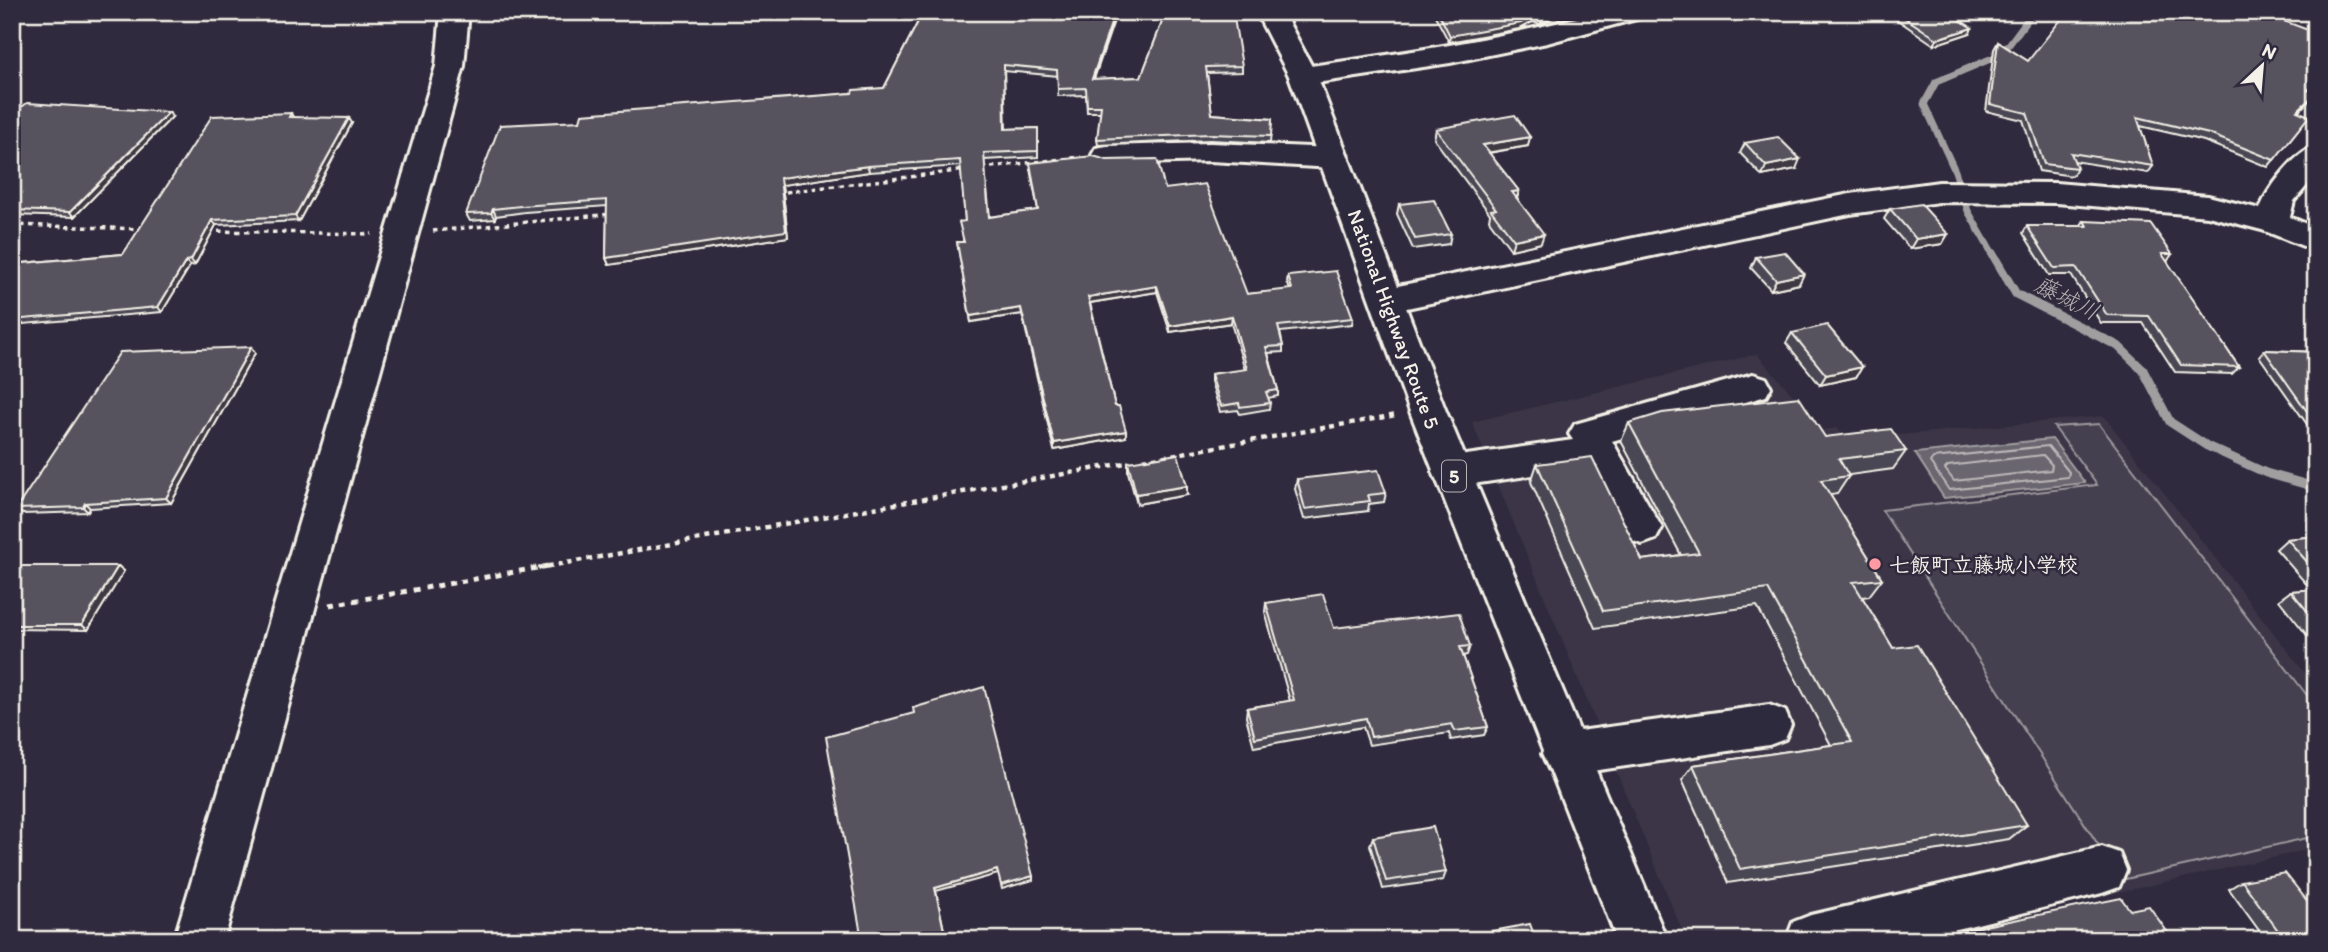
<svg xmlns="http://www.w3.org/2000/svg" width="2328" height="952" viewBox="0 0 2328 952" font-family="Itim,'Klee One',sans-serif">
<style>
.built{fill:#3b3647}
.green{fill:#454050;stroke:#9c989c;stroke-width:2}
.water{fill:#6a6670;stroke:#a19ea0;stroke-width:2}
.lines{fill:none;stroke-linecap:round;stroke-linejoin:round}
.shore{stroke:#bdb9b8;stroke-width:2}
.stream-far1{stroke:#a19ea0;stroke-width:7}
.stream{stroke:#a19ea0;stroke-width:9}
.minor-casing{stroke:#f4f1e8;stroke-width:6}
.highway-casing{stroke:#f4f1e8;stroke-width:6}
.path-far2{stroke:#f4f1e8;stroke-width:3.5;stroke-dasharray:4.5 4.5;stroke-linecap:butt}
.path-far1{stroke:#f4f1e8;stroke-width:4.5;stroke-dasharray:5 5;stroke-linecap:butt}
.path{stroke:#f4f1e8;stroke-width:5;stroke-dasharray:6 6;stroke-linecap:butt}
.minor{fill:#2f2a3d;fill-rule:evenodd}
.highway{fill:#2f2a3d;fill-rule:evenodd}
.wall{fill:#4a4752;stroke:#f4f1e8;stroke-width:2}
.shaded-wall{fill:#3c3942;stroke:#f4f1e8;stroke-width:2}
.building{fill:#56525f;stroke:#f4f1e8;stroke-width:2}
.poi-dot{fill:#ff9aa2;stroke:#2f2a3d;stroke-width:2.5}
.labels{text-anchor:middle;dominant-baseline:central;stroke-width:5;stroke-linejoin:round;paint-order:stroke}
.shield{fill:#2f2a3d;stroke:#b9b5b5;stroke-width:2}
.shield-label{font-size:19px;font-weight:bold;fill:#f4f1e8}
.street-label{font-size:21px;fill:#f4f1e8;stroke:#2f2a3d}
.poi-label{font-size:21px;font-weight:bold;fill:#f4f1e8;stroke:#2f2a3d;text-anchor:start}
.water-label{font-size:23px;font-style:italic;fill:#b6b2b2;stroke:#2f2a3d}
</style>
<rect width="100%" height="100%" fill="#2f2a3d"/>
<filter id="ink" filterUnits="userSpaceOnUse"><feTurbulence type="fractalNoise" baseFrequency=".0143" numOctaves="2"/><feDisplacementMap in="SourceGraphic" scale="14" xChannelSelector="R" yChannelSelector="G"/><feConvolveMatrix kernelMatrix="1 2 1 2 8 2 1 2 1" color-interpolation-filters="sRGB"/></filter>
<g filter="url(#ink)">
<path class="built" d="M 1757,354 L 1812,417 L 1817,431 L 1837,428 L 1846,440 L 2104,416 L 2316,687 L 2316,848 L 1907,940 L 1686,940 L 1472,422 Z"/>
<path class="green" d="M 2099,424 L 2316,707 L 2316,836 L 2121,880 L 1882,510 L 2097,485 L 2054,427 Z"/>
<path class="water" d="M 2052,439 L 2085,483 L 1944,498 L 1915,453 Z"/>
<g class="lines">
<path class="shore" d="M 2048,446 L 2069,472 L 2068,477 L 1949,490 L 1930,462 L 1933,458 Z
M 2043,455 L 2052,465 L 2051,470 L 1954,481 L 1945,469 L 1948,466 Z"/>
<path class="stream-far1" d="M 1993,255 L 1968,211 L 1955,171 L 1924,104 L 1936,82 L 2002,54 L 2033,12"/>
<path class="stream" d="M 1992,253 L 2016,294 L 2118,346 L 2143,370 L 2170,422 L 2207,446 L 2266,473 L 2308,485 L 2316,493"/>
<g class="minor-casing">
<path id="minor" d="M 441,12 L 469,12 L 464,66 L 224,940 L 174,940 L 436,66 Z
M 1599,12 L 1643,12 L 1640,18 L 1547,43 L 1450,63 L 1303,85 L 1293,82 L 1289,76 L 1293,70 L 1303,67 C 1403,53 1501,39 1599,12 Z
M 1210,143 L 1334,148 L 1345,151 L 1349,158 L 1345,165 L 1334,168 L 1210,161 L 1107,164 L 1096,162 L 1092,155 L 1096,148 L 1107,146 Z
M 2316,146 L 2316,175 L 2294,201 L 2290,217 L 2316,228 L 2316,251 L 2262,230 L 2208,216 L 2056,203 L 1939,202 L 1850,214 L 1388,312 L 1376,308 L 1371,300 L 1376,292 L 1388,288 L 1850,194 L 1939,182 L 2056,183 L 2208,196 L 2260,209 C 2266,190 2297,150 2316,146 Z
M 1753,374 L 1766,378 L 1771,387 L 1766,396 L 1612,441 L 1662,528 L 1656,539 L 1642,544 L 1628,539 L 1588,467 L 1452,487 L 1438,483 L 1433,472 L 1438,461 L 1452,457 L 1573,440 L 1569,434 L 1575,424 Z
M 1769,705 L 1785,711 L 1791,725 L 1785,739 L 1769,745 L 1565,775 L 1549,769 L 1542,754 L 1549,739 L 1565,733 Z
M 2102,847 L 2119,853 L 2126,870 L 2119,887 L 2102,893 L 1913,940 L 1786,940 L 1793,922 L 1811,915 Z"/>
</g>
<g class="highway-casing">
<path id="highway" d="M 1256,12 L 1283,12 L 1317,76 L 1445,409 L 1667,940 L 1617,940 L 1409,409 L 1289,76 Z"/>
</g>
<path class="path-far2" d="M 982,168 L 1081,157
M 777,193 L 966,170
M 12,225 L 144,229
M 209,231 L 372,234
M 433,231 L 612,214"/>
<path class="path-far1" d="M 1143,460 L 1396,415
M 538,568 L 1131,462"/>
<path class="path" d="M 330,605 L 548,566"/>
<use href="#minor" class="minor"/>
<use href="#highway" class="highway"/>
</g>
<path class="wall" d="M 923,12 L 1095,79 L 1141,77 L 1166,12 L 1242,66 L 1242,72 L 1207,73 L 1212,114 L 1272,119 L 1270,143 L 1210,140 L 1098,145 L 1097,139 L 1101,112 L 1087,112 L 1086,95 L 1058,96 L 1058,76 L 1004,71 L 1006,129 L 1038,128 L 1038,157 L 984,160 L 990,217 L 1038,210 L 1030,169 L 1165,189 L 1247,294 L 1290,290 L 1287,282 L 1288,276 L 1353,318 L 1352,324 L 1280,332 L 1283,346 L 1283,352 L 1268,353 L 1278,390 L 1278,396 L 1268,398 L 1270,403 L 1269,409 L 1240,414 L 1238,410 L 1220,412 L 1211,381 L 1211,374 L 1245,370 L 1231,323 L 1170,332 L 1157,292 L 1090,303 L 1115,406 L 1126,437 L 1054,450 L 1022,314 L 971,322 L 957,242 L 963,242 L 965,221 L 961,166 L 869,172 L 782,185 L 788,237 L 609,265 L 606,258 L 607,206 L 525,212 L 496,216 L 495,219 L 470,221 L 466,214 L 580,121 L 852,93 L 884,88 Z
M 1433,12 L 1576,12 L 1563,19 L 1554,17 L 1541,24 L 1532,22 L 1519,29 L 1449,42 Z
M 1886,12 L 1948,12 L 1970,33 L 1934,45 Z
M 2316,33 L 2316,83 L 2309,90 L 2310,100 L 2298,112 L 2309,116 L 2268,167 L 2204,141 L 2140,126 L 2153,166 L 2148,173 L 2074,161 L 2077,168 L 2072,176 L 2039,171 L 2023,120 L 1986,111 L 1994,49 L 1998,42 L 2028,61 Z
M 12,106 L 172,117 L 74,217 L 12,215 Z
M 291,113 L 293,117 L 352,123 L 299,221 L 216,225 L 195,265 L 190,266 L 162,312 L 12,325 L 12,264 L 123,254 Z
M 1436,129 L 1528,146 L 1489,153 L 1519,191 L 1517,199 L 1541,243 L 1511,250 L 1489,220 L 1490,214 L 1434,139 Z
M 1745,143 L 1796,169 L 1762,176 L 1740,153 Z
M 1399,204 L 1451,234 L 1449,244 L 1413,249 L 1397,214 Z
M 1890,209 L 1948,234 L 1942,244 L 1910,249 L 1884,219 Z
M 2084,221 L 2172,254 L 2167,262 L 2239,367 L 2232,374 L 2175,372 L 2143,323 L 2101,323 L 2071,275 L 2049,275 L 2023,233 L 2027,226 L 2080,226 Z
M 1756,257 L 1799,284 L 1771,290 L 1751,268 Z
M 1792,333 L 1862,367 L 1856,377 L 1820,385 L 1786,343 Z
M 2264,350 L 2316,352 L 2316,437 L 2259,356 Z
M 255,353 L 171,503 L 90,508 L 88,512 L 22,514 L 16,509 Z
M 1629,423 L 1825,437 L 1906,451 L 1893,469 L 1849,475 L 1849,476 L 1837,494 L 1830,495 L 1882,579 L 1869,596 L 1862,597 L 1893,648 L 2027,825 L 2009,839 L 1728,883 L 1682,780 L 1693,765 L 1831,745 L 1757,606 L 1595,628 L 1531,482 L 1537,464 L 1642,560 L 1681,555 L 1621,441 Z
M 1128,462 L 1187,495 L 1137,504 L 1128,472 Z
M 1297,479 L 1386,493 L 1384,502 L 1369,504 L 1368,511 L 1304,519 L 1295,489 Z
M 2316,536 L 2316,585 L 2308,586 L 2276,549 L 2287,539 Z
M 12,566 L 118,566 L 124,571 L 88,630 L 12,629 Z
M 2316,589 L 2316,639 L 2310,639 L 2279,600 L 2291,591 Z
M 1266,603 L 1334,628 L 1470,646 L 1467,655 L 1463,656 L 1488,727 L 1484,735 L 1451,740 L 1449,733 L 1369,745 L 1363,727 L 1254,747 L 1246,717 L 1247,708 L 1290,701 L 1265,612 Z
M 1373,837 L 1446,872 L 1443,880 L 1383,889 L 1370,845 Z
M 2242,881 L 2316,940 L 2266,940 L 2229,889 Z"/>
<path class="shaded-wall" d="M 1115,12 L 1117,12 L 1092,85 L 1092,79 Z
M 1553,12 L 1555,12 L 1554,17 L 1541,24 L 1542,18 Z
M 1565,12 L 1576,12 L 1563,19 Z
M 1533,16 L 1532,22 L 1519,29 L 1449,42 L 1450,36 Z
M 1972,28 L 1970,33 L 1934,45 L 1937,39 Z
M 169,112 L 172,117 L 74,217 L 70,212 Z
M 349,118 L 352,123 L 299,221 L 295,216 Z
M 1530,137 L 1528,146 L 1480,154 L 1483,145 Z
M 1800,159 L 1796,169 L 1762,176 L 1766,166 Z
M 868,166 L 869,172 L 782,185 L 788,237 L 609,265 L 606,258 L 780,178 Z
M 1519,191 L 1516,200 L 1512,192 Z
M 493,209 L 496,216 L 495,219 L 491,213 Z
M 212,220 L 216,225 L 195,265 L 191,260 Z
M 1544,234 L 1541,243 L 1511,250 L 1514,240 Z
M 1948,234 L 1942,244 L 1910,249 L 1916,239 Z
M 186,261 L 190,266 L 162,312 L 158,307 Z
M 1804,274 L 1799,284 L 1771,290 L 1776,280 Z
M 1157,286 L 1157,292 L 1089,303 L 1088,297 Z
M 1021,308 L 1022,314 L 971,322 L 970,316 Z
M 1232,316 L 1231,323 L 1170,332 L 1170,326 Z
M 251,347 L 255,353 L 171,503 L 166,498 Z
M 1862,367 L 1856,377 L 1820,385 L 1826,375 Z
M 1126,431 L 1126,437 L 1054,450 L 1054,443 Z
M 1187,486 L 1187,495 L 1137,504 L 1136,494 Z
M 85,503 L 90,508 L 88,512 L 83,507 Z
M 118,566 L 124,571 L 88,630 L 82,625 Z
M 997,870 L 998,874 L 936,891 L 946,940 L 935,888 Z
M 1033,876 L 1033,880 L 1002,889 L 1001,885 Z"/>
<path class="building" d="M 923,12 L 1115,12 L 1092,79 L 1141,77 L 1166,12 L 1233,12 L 1242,66 L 1206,67 L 1212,114 L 1272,119 L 1271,136 L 1210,134 L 1097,139 L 1101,106 L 1087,106 L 1086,88 L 1058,89 L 1057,70 L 1004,65 L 1005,129 L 1038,128 L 1038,151 L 984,153 L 989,217 L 1038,210 L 1030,163 L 1093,156 L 1107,160 L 1157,159 L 1165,189 L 1205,184 L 1247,294 L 1292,289 L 1288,276 L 1336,271 L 1353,318 L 1278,326 L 1283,346 L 1266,347 L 1278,390 L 1266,392 L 1270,403 L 1240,407 L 1239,403 L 1221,406 L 1211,374 L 1247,369 L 1232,316 L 1170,326 L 1157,286 L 1088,297 L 1115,406 L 1119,406 L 1126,431 L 1054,443 L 1021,308 L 970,316 L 957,242 L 964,242 L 959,222 L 965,221 L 960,160 L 868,166 L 780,178 L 786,231 L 606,258 L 607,200 L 521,206 L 493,209 L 491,213 L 466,214 L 500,125 L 580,121 L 582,114 L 852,93 L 853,90 L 884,88 Z
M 1438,12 L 1553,12 L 1542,18 L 1533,16 L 1521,23 L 1450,36 Z
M 1896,12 L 1948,12 L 1972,28 L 1937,39 Z
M 2067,12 L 2260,12 L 2316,33 L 2316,82 L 2308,90 L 2316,93 L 2297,111 L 2309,116 L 2274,160 L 2209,134 L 2137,117 L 2153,166 L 2071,153 L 2077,168 L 2044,164 L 2027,113 L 1990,104 L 1998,42 L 2028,61 Z
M 27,103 L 169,112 L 70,212 L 12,210 L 12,106 L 23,106 Z
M 291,113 L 289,117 L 349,118 L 295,216 L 212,220 L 191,260 L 186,261 L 158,307 L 12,320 L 12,264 L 123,254 L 212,116 Z
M 1515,115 L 1530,137 L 1483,145 L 1519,191 L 1512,192 L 1544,234 L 1514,240 L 1491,210 L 1496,209 L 1436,129 Z
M 1778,137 L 1800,159 L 1766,166 L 1745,143 Z
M 1434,200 L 1451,234 L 1415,239 L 1399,204 Z
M 1921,204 L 1948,234 L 1916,239 L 1890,209 Z
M 2084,221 L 2151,224 L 2172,254 L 2162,254 L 2239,367 L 2181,365 L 2149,316 L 2107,315 L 2076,267 L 2054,268 L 2027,226 L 2087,226 Z
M 1785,252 L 1804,274 L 1776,280 L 1756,257 Z
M 1827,325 L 1862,367 L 1826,375 L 1792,333 Z
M 251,347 L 166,498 L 85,503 L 83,507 L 16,509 L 120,352 Z
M 2264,350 L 2316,352 L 2316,424 Z
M 1799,397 L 1825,437 L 1891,429 L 1906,451 L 1839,459 L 1849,476 L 1821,480 L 1882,579 L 1853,582 L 1893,648 L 1917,645 L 2027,825 L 1740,869 L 1693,765 L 1852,742 L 1768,589 L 1603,611 L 1537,464 L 1592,457 L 1642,560 L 1699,553 L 1629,423 L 1662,413 Z
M 1178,454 L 1187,486 L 1136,494 L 1128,462 Z
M 1378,470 L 1386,493 L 1368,495 L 1370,501 L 1305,509 L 1297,479 Z
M 2316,536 L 2316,572 L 2287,539 Z
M 12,566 L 118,566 L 82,625 L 12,625 Z
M 2316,589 L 2316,622 L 2291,591 Z
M 1323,594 L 1334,628 L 1459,613 L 1470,646 L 1460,647 L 1488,727 L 1455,731 L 1452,724 L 1371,737 L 1366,718 L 1255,738 L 1247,708 L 1294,700 L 1266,603 Z
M 984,687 L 1033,876 L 1001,885 L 997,870 L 935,888 L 946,940 L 862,940 L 826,737 L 914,713 L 913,708 Z
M 1433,827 L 1446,872 L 1386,881 L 1373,837 Z
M 2285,873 L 2316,912 L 2316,940 L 2303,940 L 2301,937 L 2290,940 L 2285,940 L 2242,881 Z
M 2121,898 L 2130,910 L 2149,906 L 2173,940 L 1930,940 L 1980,927 Z
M 1530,924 L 1536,940 L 1462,940 L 1461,937 Z
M 1389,937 L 1390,940 L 1373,940 Z"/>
</g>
<circle class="poi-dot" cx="1875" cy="564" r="7"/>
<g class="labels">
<rect class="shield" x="1442" y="460.5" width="24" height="31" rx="5"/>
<g class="shield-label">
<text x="1454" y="476">5</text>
</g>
<g class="street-label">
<text transform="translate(1394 319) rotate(70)">National Highway Route 5</text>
</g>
<g class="poi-label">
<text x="1889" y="564">七飯町立藤城小学校</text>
</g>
<g class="water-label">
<text transform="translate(2067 298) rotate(27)">藤城川</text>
</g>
</g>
<rect width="2328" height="952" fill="none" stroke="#2f2a3d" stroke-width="42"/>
<rect x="21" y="21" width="2286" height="910" fill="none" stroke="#f4f1e8" stroke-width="2.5" filter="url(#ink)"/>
<g transform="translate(2262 66) rotate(26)" stroke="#2f2a3d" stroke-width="5" paint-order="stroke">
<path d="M0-5L12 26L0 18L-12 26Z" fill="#f4f1e8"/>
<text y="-10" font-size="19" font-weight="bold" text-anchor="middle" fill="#f4f1e8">N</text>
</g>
</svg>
